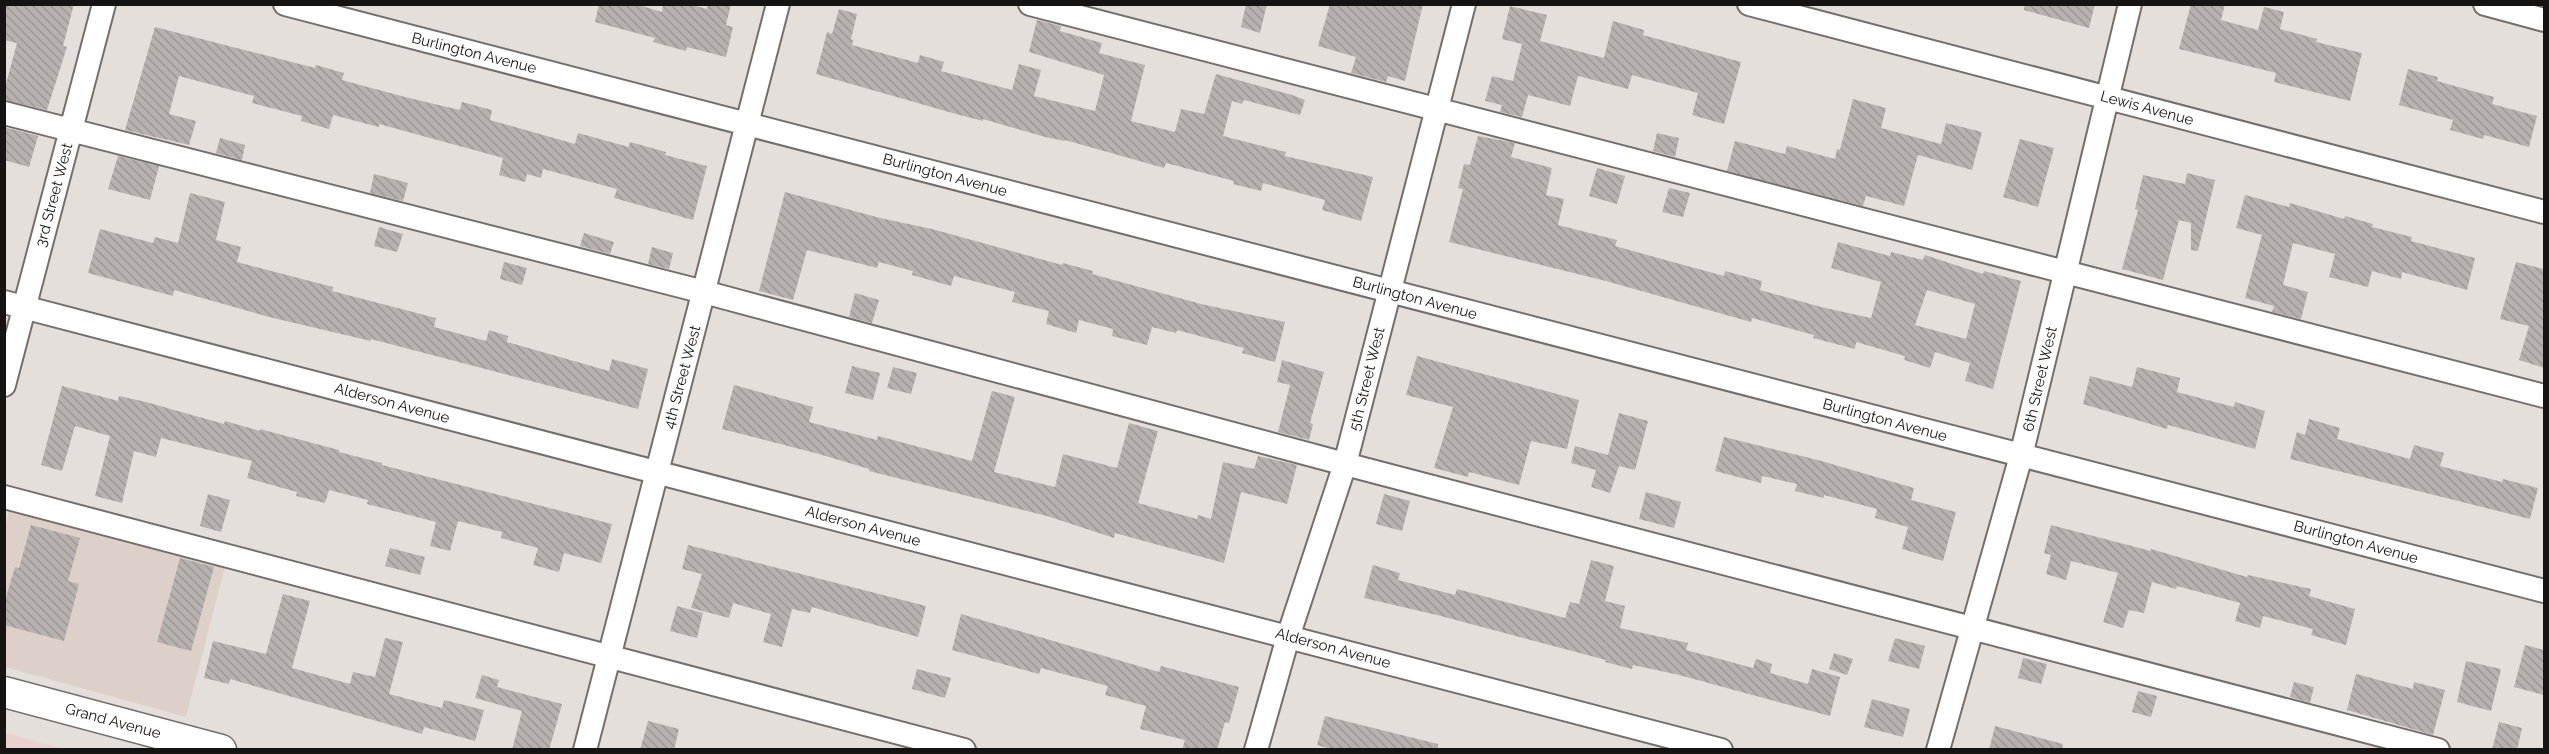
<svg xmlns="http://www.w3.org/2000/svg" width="2549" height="754" viewBox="0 0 2549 754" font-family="Raleway,sans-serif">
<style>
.built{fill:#ddd0c9}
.education{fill:#ead0ce}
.building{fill:url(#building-back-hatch);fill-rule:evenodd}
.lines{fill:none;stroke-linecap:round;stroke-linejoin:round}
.minor-casing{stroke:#746f6c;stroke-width:26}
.major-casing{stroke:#746f6c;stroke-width:33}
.minor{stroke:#fff;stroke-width:22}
.major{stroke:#fff;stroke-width:30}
.labels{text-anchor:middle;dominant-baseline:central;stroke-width:6;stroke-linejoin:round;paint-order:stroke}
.street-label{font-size:15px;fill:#161413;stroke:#fff}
</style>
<defs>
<pattern id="building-back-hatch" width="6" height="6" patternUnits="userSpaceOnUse" patternTransform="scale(1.5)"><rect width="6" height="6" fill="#b7b2af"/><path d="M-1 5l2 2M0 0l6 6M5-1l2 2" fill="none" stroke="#9d9896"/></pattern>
</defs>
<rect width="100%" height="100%" fill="#e5dfdc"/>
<path class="built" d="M 12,499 L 228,555 L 186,717 L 5,667 L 4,531 Z"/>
<path class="education" d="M 5,733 L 65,749 L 5,749 Z"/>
<path class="building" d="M 4,4 L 74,4 L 63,46 L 67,47 L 47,110 L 4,100 L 4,91 L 17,43 L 4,40 Z
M 599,4 L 635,4 L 662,12 L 663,4 L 688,4 L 707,9 L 708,4 L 731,4 L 726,25 L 733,27 L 726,57 L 687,47 L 686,51 L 653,42 L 655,38 L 595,22 Z
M 1246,4 L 1267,4 L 1260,33 L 1241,27 Z
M 1330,4 L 1423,4 L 1405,81 L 1388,76 L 1386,82 L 1351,73 L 1356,57 L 1318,46 Z
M 2025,4 L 2095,4 L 2089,28 L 2024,10 Z
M 2191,4 L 2225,4 L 2221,20 L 2258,30 L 2264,7 L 2284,12 L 2280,29 L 2317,39 L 2316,42 L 2362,53 L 2350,101 L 2274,82 L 2276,73 L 2179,49 Z
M 1510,6 L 1547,15 L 1540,41 L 1604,58 L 1613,21 L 1644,30 L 1643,35 L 1741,62 L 1724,124 L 1692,115 L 1698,93 L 1632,75 L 1628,89 L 1578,76 L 1570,106 L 1528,95 L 1522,117 L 1500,112 L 1502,105 L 1485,101 L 1492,76 L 1513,81 L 1522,44 L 1502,39 Z
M 839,9 L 857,14 L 851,39 L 853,40 L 852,45 L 918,63 L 920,55 L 944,62 L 941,71 L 1012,90 L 1019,64 L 1041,70 L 1034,96 L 1095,111 L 1104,75 L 1029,52 L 1037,20 L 1061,26 L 1060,31 L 1102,43 L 1099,53 L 1145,65 L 1131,121 L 1175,132 L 1181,109 L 1204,114 L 1216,74 L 1292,95 L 1305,100 L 1300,115 L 1244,100 L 1242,104 L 1232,101 L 1223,136 L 1286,152 L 1285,156 L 1373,177 L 1361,221 L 1322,210 L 1325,200 L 1263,183 L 1261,191 L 1233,184 L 1234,181 L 1166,163 L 1164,168 L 1065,140 L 1065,141 L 1045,137 L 983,119 L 983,121 L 956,114 L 816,74 L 827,32 L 832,34 Z
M 155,27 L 315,68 L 316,65 L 344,73 L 342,80 L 405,97 L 460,110 L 462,102 L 492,110 L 490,120 L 575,144 L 578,133 L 629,147 L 630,142 L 666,152 L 665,155 L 707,166 L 693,220 L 614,198 L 617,189 L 543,169 L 541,178 L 527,174 L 525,182 L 499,175 L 503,158 L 379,124 L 379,127 L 333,115 L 329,129 L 301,121 L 302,116 L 252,103 L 254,96 L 179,76 L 169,114 L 196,121 L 189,145 L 125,130 Z
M 2408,69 L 2438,77 L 2437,81 L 2494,97 L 2492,104 L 2537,116 L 2529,147 L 2484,135 L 2483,139 L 2450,130 L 2453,120 L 2399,105 Z
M 1853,99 L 1886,108 L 1881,128 L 1941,144 L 1946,123 L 1982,132 L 1972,170 L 1918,155 L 1904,206 L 1866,196 L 1863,206 L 1727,171 L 1735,141 L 1785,154 L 1787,146 L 1835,159 L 1837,149 L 1840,150 Z
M 4,127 L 38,136 L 29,167 L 4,160 Z
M 1657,133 L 1679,138 L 1675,157 L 1653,151 Z
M 1478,136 L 1515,143 L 1511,157 L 1552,168 L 1546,195 L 1564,199 L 1558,225 L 1617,240 L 1615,246 L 1669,261 L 1724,276 L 1725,271 L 1762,281 L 1760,290 L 1821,307 L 1871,318 L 1881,282 L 1831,268 L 1838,242 L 1890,256 L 1891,252 L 1923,260 L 1925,255 L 1983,274 L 1984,271 L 2021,281 L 1993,389 L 1965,381 L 1970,363 L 1935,352 L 1930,368 L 1904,360 L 1905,356 L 1856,342 L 1855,349 L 1813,338 L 1814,335 L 1752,318 L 1751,322 L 1606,281 L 1449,242 L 1463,189 L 1458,188 L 1464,164 L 1470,165 ZM 1927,290 L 1975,304 L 1966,339 L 1915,325 Z
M 220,138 L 245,145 L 242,160 L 216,153 Z
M 2020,139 L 2054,148 L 2038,207 L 2003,197 Z
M 118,156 L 159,166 L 150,200 L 108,189 Z
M 1597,168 L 1625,176 L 1617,204 L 1589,196 Z
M 2187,173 L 2215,180 L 2198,251 L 2191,250 L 2191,223 L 2179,220 L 2163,280 L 2122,269 L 2138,210 L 2135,209 L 2143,175 L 2185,184 Z
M 374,174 L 408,183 L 403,201 L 370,193 Z
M 1669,188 L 1690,193 L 1683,217 L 1662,212 Z
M 785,192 L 880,218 L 932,229 L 1062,265 L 1063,263 L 1093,271 L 1092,274 L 1201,304 L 1285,322 L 1275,362 L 1242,353 L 1244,348 L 1177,330 L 1176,333 L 1152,327 L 1147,345 L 1112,336 L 1113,329 L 1079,320 L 1076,333 L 1046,324 L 1049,311 L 1012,302 L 1015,292 L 954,276 L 951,286 L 912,275 L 913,271 L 879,262 L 877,268 L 807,250 L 793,300 L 759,291 Z
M 190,193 L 225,202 L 216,240 L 241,247 L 237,262 L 333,287 L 332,291 L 436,318 L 434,327 L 486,341 L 489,330 L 508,336 L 507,342 L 609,371 L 612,359 L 648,369 L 638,409 L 371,339 L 371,341 L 269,317 L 174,290 L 173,296 L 88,273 L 100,229 L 153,243 L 155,237 L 178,243 Z
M 2245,195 L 2289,207 L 2290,203 L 2344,219 L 2345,216 L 2373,224 L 2372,227 L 2412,237 L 2411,241 L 2475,258 L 2467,290 L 2402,272 L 2401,279 L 2372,271 L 2368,287 L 2329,277 L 2335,254 L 2293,243 L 2283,285 L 2308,292 L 2301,319 L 2272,312 L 2274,306 L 2245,298 L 2262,235 L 2236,228 Z
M 379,227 L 403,234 L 397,252 L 374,246 Z
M 584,233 L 614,242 L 610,254 L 580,246 Z
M 652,247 L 673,253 L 669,269 L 648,264 Z
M 504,262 L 527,268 L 522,285 L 500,279 Z
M 2516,262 L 2544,269 L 2544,368 L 2519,360 L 2529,326 L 2500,319 Z
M 855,293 L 879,300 L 872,323 L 849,317 Z
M 1417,356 L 1579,400 L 1567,449 L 1531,441 L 1519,485 L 1469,472 L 1468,477 L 1434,468 L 1453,407 L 1406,395 Z
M 1282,360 L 1324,372 L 1310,423 L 1313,424 L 1309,440 L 1278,432 L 1290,385 L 1277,382 Z
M 852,366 L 880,373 L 873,400 L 845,393 Z
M 893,367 L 917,373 L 911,394 L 887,388 Z
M 2137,367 L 2180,378 L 2177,392 L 2234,407 L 2235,402 L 2265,411 L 2255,449 L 2168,425 L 2167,429 L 2083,404 L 2090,376 L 2132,387 Z
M 734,385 L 813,407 L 809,422 L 877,440 L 878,436 L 972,461 L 992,391 L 1015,397 L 994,472 L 1055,487 L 1063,454 L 1117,468 L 1129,423 L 1158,431 L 1138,503 L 1197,519 L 1198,515 L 1211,519 L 1223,462 L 1254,469 L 1258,456 L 1297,465 L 1287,504 L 1241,492 L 1224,563 L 1115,533 L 1114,538 L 1047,516 L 869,471 L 869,469 L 819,454 L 722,429 Z
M 62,386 L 118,401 L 119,396 L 146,402 L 224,424 L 225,421 L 260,431 L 260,429 L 339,450 L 339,452 L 382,463 L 382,465 L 612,524 L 601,563 L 564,553 L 559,572 L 533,565 L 538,548 L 501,538 L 502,532 L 458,521 L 450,551 L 430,546 L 436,522 L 367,504 L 368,500 L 329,490 L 325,503 L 296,496 L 297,492 L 247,478 L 252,461 L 161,438 L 156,457 L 134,451 L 122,503 L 95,496 L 110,436 L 75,426 L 62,471 L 41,465 Z
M 1619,413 L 1648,421 L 1635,470 L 1619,466 L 1610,493 L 1591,487 L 1596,470 L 1571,463 L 1575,446 L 1608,455 Z
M 2309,419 L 2340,428 L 2337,439 L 2410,459 L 2414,445 L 2444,453 L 2440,466 L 2502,482 L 2503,479 L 2538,488 L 2530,519 L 2290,459 L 2297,432 L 2305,435 Z
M 1724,437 L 1818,460 L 1914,488 L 1911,500 L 1956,512 L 1943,561 L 1902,549 L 1908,527 L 1875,518 L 1877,509 L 1824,495 L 1824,498 L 1795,491 L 1797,484 L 1762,476 L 1761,483 L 1715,471 Z
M 1646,492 L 1681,502 L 1674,528 L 1639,519 Z
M 208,494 L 230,500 L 221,532 L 200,526 Z
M 1384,494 L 1410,501 L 1402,531 L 1376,524 Z
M 31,525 L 80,538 L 68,581 L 79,584 L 64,641 L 4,625 L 4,604 L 15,567 L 19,568 Z
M 2051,525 L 2151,551 L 2151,549 L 2247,577 L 2248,575 L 2311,589 L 2309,596 L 2355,609 L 2346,645 L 2311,635 L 2313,629 L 2263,616 L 2260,628 L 2235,621 L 2240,603 L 2177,586 L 2176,589 L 2152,582 L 2144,613 L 2129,610 L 2123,628 L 2103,622 L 2118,573 L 2071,561 L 2066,580 L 2046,574 L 2051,555 L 2044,553 Z
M 688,545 L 926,606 L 918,637 L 812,607 L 810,613 L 792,609 L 782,647 L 763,642 L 771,614 L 733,603 L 729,618 L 691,608 L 702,574 L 682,569 Z
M 390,548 L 425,557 L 420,575 L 385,566 Z
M 180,558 L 214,567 L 191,651 L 157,642 Z
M 1591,560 L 1614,566 L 1605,601 L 1625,606 L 1620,628 L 1688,643 L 1686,650 L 1753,668 L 1756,659 L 1772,664 L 1770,673 L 1808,684 L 1812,669 L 1840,677 L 1830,716 L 1679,675 L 1633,665 L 1632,669 L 1605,662 L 1606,660 L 1441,616 L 1364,598 L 1373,565 L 1400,573 L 1398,580 L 1455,595 L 1457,589 L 1565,618 L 1570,602 L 1579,604 Z
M 283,594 L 310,601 L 292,668 L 350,684 L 353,672 L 375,677 L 385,638 L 403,642 L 389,694 L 442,708 L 444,700 L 484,710 L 475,741 L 424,727 L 422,734 L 230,679 L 229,684 L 204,678 L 213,641 L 266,654 Z
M 677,606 L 703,613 L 697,638 L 670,631 Z
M 961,614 L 1159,672 L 1161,666 L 1239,687 L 1229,723 L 1225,722 L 1217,750 L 1182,750 L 1185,740 L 1140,729 L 1146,706 L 1105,695 L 1108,686 L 1041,668 L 1039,674 L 952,650 Z
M 1895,638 L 1925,646 L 1919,669 L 1888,661 Z
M 2525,645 L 2544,650 L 2544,695 L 2514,687 Z
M 1834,653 L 1853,659 L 1847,675 L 1829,669 Z
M 2023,658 L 2047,664 L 2041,684 L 2018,678 Z
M 2466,661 L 2501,669 L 2491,711 L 2457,702 Z
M 917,669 L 951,678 L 945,698 L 912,689 Z
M 2356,674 L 2413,689 L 2414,682 L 2445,690 L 2433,735 L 2347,710 Z
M 482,675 L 499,680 L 497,687 L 562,704 L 549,750 L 512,750 L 522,711 L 475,698 Z
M 2294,682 L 2314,687 L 2310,703 L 2290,697 Z
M 2138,691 L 2157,696 L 2151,717 L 2132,712 Z
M 1872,699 L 1910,709 L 1903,737 L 1864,727 Z
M 1325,716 L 1438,744 L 1438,750 L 1334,750 L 1317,745 Z
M 648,721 L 679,729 L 674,750 L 640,750 Z
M 2499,722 L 2522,728 L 2517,750 L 2492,750 Z
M 1995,726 L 2063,744 L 2062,750 L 1989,750 Z"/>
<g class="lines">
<g class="minor-casing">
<path id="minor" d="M 285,4 L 2544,591
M 1030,4 L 2544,396
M 1749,4 L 2544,212
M 2485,4 L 2544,20
M 4,113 L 704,292 L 1345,464 L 2438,750
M 4,302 L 1721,750
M 4,385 L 104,4
M 4,497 L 964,750
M 585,750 L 778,4
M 1256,750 L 1288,637 L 1345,464 L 1464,4
M 1938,750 L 2021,456 L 2130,4"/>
</g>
<g class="major-casing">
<path id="major" d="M 4,692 L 221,750"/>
</g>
<use href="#minor" class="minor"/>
<use href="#major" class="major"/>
</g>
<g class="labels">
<g class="street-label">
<text transform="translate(474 53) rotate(14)">Burlington Avenue</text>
<text transform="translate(2147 108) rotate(15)">Lewis Avenue</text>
<text transform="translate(945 175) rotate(15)">Burlington Avenue</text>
<text transform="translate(54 195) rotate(-75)">3rd Street West</text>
<text transform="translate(1415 298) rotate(15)">Burlington Avenue</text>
<text transform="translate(682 377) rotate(-75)">4th Street West</text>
<text transform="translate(1367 379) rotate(-76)">5th Street West</text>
<text transform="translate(2040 379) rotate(-77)">6th Street West</text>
<text transform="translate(392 403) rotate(15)">Alderson Avenue</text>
<text transform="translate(1885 420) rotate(15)">Burlington Avenue</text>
<text transform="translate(863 526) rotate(15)">Alderson Avenue</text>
<text transform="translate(2356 542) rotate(15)">Burlington Avenue</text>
<text transform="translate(1333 648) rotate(15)">Alderson Avenue</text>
<text transform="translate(113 721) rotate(15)">Grand Avenue</text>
</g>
</g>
<rect width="2549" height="754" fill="none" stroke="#161413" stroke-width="12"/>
</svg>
